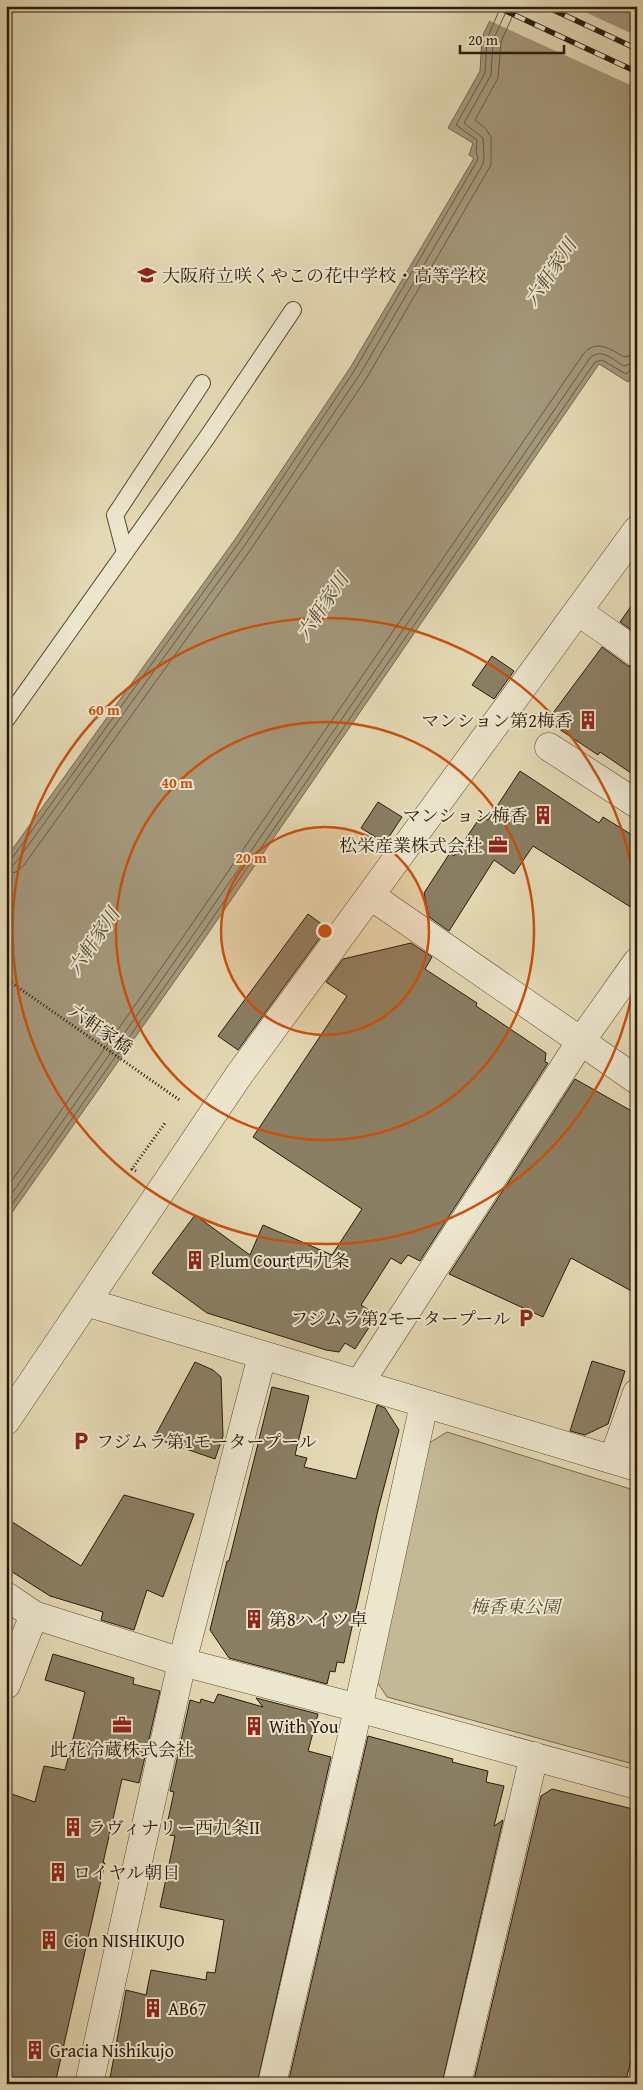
<svg xmlns="http://www.w3.org/2000/svg" width="643" height="2090" viewBox="0 0 643 2090" font-family="'Gentium Book Plus','Noto Serif JP',serif">
<style>
.green{fill:#c4b997;stroke:#766a51}
.water{fill:#a4987b;stroke:#73664e}
.pier{fill:#e4d9b4}
.lines{fill:none;stroke-linecap:round;stroke-linejoin:round}
.shore{stroke:#665a43;stroke-width:1}
.building{fill:#8a7e63;stroke:#291b0b}
.service-casing{stroke:#584a35;stroke-width:18}
.minor-casing{stroke:#584a35;stroke-width:29}
.path{stroke:#291b0b;stroke-width:3;stroke-dasharray:1 2.5;stroke-linecap:butt}
.service{stroke:#ede6ce;stroke-width:16}
.minor{stroke:#ede6ce;stroke-width:28}
.rail-casing{stroke:#291b0b;stroke-width:5.5}
.rail{stroke:#ede6ce;stroke-width:4;stroke-dasharray:11;stroke-linecap:butt}
.ring{fill:none;stroke:#cb500c;stroke-width:2.5}
.labels{text-anchor:middle;dominant-baseline:central;stroke-width:4;stroke-linejoin:round;paint-order:stroke}
.poi-label{font-size:18px;fill:#291b0b;stroke:#ede6ce;text-anchor:start}
.street-label{font-size:18px;fill:#291b0b;stroke:#ede6ce}
.park-label{font-size:18px;font-style:italic;fill:#584a35;stroke:#ede6ce}
.water-label{font-size:19px;font-style:italic;fill:#5a4d38;stroke:#ede6ce}
.centre{fill:#cb500c;stroke:#ede6ce;stroke-width:2.5}
.ring-label{font-size:15px;text-anchor:middle;font-weight:bold;fill:#cb500c;stroke:#ede6ce;stroke-width:4;stroke-linejoin:round;paint-order:stroke}
</style>
<rect width="100%" height="100%" fill="#e4d9b4"/>
<filter id="stains"><feTurbulence type="fractalNoise" baseFrequency=".004" numOctaves="4"/><feColorMatrix values="0 0 0 0 .2 0 0 0 0 .09 0 0 0 0 .02 0 0 0 .5 -.17"/></filter>
<radialGradient id="worn" r=".72"><stop offset=".6" stop-color="#630" stop-opacity="0"/><stop offset="1" stop-color="#630" stop-opacity=".3"/></radialGradient>
<path class="green" d="M 447,1432 L 637,1491 L 637,1765 L 387,1697 L 374,1677 L 429,1443 Z"/>
<path class="water" d="M 497,6 L 637,6 L 637,370 L 628,382 L 599,364 L 207,935 L 6,1221 L 6,858 L 236,538 L 350,368 L 474,158 L 469,155 L 473,143 L 448,128 L 480,71 L 482,37 Z"/>
<path class="pier" d="M 494,6 L 572,6 L 637,36 L 637,88 L 488,20 Z"/>
<g class="lines">
<path class="shore" d="M 6,860 L 13,857 L 240,541 L 354,371 L 477,161 L 478,157 L 476,152 L 477,140 L 456,125 L 485,73 L 487,39 L 501,6
M 6,866 L 13,865 L 17,861 L 245,545 L 360,374 L 483,164 L 484,158 L 483,138 L 464,123 L 491,75 L 493,40 L 506,12 L 507,6
M 6,874 L 16,872 L 24,865 L 251,549 L 366,379 L 491,165 L 491,137 L 486,129 L 475,120 L 498,78 L 501,42 L 513,15 L 515,6
M 6,1189 L 192,924 L 584,353 C 597,339 610,349 624,357 L 637,354
M 6,1202 L 198,928 L 590,358 C 601,347 613,360 624,366 L 637,362
M 6,1213 L 203,932 L 595,362 L 602,360 L 626,374 L 632,369 L 637,368"/>
</g>
<path class="building" d="M 637,598 L 637,634 L 620,622 Z
M 602,647 L 628,666 L 637,668 L 637,777 L 600,752 L 598,755 L 556,727 L 553,713 Z
M 492,656 L 514,671 L 494,699 L 472,685 Z
M 520,771 L 599,823 L 603,817 L 637,838 L 637,911 L 533,846 L 514,874 L 494,860 L 449,931 L 429,917 L 424,893 L 450,853 L 454,856 L 481,816 L 488,820 Z
M 378,802 L 402,817 L 385,843 L 361,828 Z
M 308,914 L 327,928 L 238,1050 L 218,1036 Z
M 411,943 L 432,957 L 425,969 L 477,1003 L 476,1006 L 546,1053 L 545,1062 L 548,1063 L 420,1261 L 408,1255 L 401,1264 L 391,1258 L 361,1305 L 377,1315 L 355,1349 L 345,1343 L 339,1352 L 326,1350 L 207,1313 L 152,1273 L 195,1215 L 250,1255 L 263,1225 L 332,1255 L 362,1209 L 253,1137 L 347,996 L 326,982 L 343,959 Z
M 575,1079 L 637,1114 L 637,1294 L 571,1258 L 543,1317 L 449,1274 Z
M 592,1361 L 625,1371 L 608,1424 L 585,1435 L 570,1431 Z
M 195,1362 L 213,1370 L 221,1377 L 223,1436 L 215,1459 L 154,1438 Z
M 272,1387 L 309,1396 L 295,1455 L 307,1458 L 304,1467 L 356,1479 L 377,1405 L 385,1408 L 399,1430 L 378,1510 L 344,1663 L 337,1662 L 335,1672 L 330,1671 L 327,1684 L 229,1658 L 210,1630 L 227,1561 L 229,1561 Z
M 124,1495 L 194,1514 L 163,1597 L 147,1590 L 134,1630 L 101,1620 L 103,1612 L 50,1596 L 6,1568 L 6,1518 L 81,1566 Z
M 53,1654 L 134,1678 L 133,1684 L 160,1691 L 139,1783 L 122,1779 L 103,1863 L 105,1863 L 55,2084 L 6,2084 L 6,1792 L 35,1802 L 44,1766 L 65,1770 L 85,1692 L 45,1680 Z
M 218,1694 L 263,1707 L 256,1698 L 318,1714 L 308,1751 L 331,1757 L 257,2084 L 109,2084 L 126,1990 L 146,1995 L 151,1970 L 206,1980 L 207,1972 L 215,1973 L 224,1920 L 160,1907 L 175,1836 L 165,1834 L 174,1792 L 170,1791 L 190,1700 L 200,1703 L 201,1699 L 214,1703 Z
M 368,1736 L 453,1759 L 452,1762 L 488,1771 L 486,1782 L 504,1786 L 494,1826 L 503,1820 L 442,2084 L 288,2084 Z
M 552,1789 L 637,1810 L 637,2037 L 625,2084 L 473,2084 L 541,1796 Z"/>
<g class="lines">
<g class="service-casing">
<path id="service" d="M 125,553 L 115,515 L 202,383
M 6,720 L 208,436 L 293,310"/>
</g>
<g class="minor-casing">
<path id="minor" d="M 579,612 L 637,653
M 549,747 L 637,804
M 371,896 L 637,1080
M 86,1302 L 637,1467
M 359,1384 L 581,1041 L 637,962
M 6,1421 L 239,1075 L 637,530
M 613,1459 L 637,1393
M 6,1596 L 34,1615 L 182,1662 L 358,1708 L 637,1785
M 6,1685 L 34,1615
M 89,2084 L 182,1662 L 262,1356
M 272,2084 L 352,1736 L 424,1404
M 457,2084 L 534,1756"/>
</g>
<path class="path" d="M 6,979 L 181,1101
M 136,1171 L 132,1169 L 165,1123"/>
<use href="#service" class="service"/>
<use href="#minor" class="minor"/>
<g class="rail-casing">
<path id="rail" d="M 495,6 L 637,72
M 545,6 L 637,49"/>
</g>
<use href="#rail" class="rail"/>
</g>
<circle cx="325" cy="931" r="104" fill="#cb500c" fill-opacity=".12"/>
<g class="ring">
<circle cx="325" cy="931" r="104"/>
<circle cx="325" cy="931" r="209"/>
<path d="M637 961A313 313 0 1 1 637 901"/>
</g>
<defs>
<g id="school-bare" transform="scale(1.5)"><path d="M0-5L7-2L0 1L-7-2ZM-4 1L0 2.5L4 1V4Q0 6-4 4Z" fill="#8f2418" stroke="#ede6ce" stroke-width="2.5" paint-order="stroke"/></g>
<g id="building-bare" transform="scale(1.5)"><path d="M-4-6H4V6H1V3H-1V6H-4ZM-2.5-4.3h1.7v1.8h-1.7ZM.8-4.3h1.7v1.8H.8ZM-2.5-1h1.7V.8h-1.7ZM.8-1h1.7V.8H.8Z" fill="#8f2418" stroke="#ede6ce" stroke-width="2.5" paint-order="stroke"/></g>
<g id="office-bare" transform="scale(1.5)"><path d="M-6-3h4V-5.5h4V-3h4V5H-6ZM-1-4.5V-3h2v-1.5ZM-6 0V1H6V0Z" fill="#8f2418" stroke="#ede6ce" stroke-width="2.5" paint-order="stroke"/></g>
<g id="parking-bare" transform="scale(1.5)"><path d="M-3.5-5.5H1a3.5 3.5 0 0 1 0 7H-1V5.5H-3.5ZM-1-3.4V-.6H.8a1.4 1.4 0 0 0 0-2.8Z" fill="#8f2418" stroke="#ede6ce" stroke-width="2.5" paint-order="stroke"/></g>
</defs>
<g fill-rule="evenodd">
<use href="#school-bare" x="147" y="275"/>
<use href="#building-bare" x="588" y="720"/>
<use href="#building-bare" x="543" y="815"/>
<use href="#office-bare" x="498" y="845"/>
<use href="#building-bare" x="195" y="1260"/>
<use href="#parking-bare" x="526" y="1318"/>
<use href="#parking-bare" x="81" y="1441"/>
<use href="#building-bare" x="254" y="1619"/>
<use href="#office-bare" x="122" y="1725"/>
<use href="#building-bare" x="254" y="1726"/>
<use href="#building-bare" x="73" y="1827"/>
<use href="#building-bare" x="58" y="1872"/>
<use href="#building-bare" x="49" y="1940"/>
<use href="#building-bare" x="153" y="2008"/>
<use href="#building-bare" x="35" y="2050"/>
</g>
<g class="labels">
<g class="poi-label">
<text x="162" y="275">大阪府立咲くやこの花中学校・高等学校</text>
<text x="573" y="720" text-anchor="end">マンション第2梅香</text>
<text x="528" y="815" text-anchor="end">マンション梅香</text>
<text x="483" y="845" text-anchor="end">松栄産業株式会社</text>
<text x="210" y="1260">Plum Court西九条</text>
<text x="511" y="1318" text-anchor="end">フジムラ第2モータープール</text>
<text x="96" y="1441">フジムラ第1モータープール</text>
<text x="269" y="1619">第8ハイツ卓</text>
<text x="269" y="1726">With You</text>
<text x="122" y="1749" text-anchor="middle">此花冷蔵株式会社</text>
<text x="88" y="1827">ラヴィナリー西九条Ⅱ</text>
<text x="73" y="1872">ロイヤル朝日</text>
<text x="64" y="1940">Cion NISHIKUJO</text>
<text x="168" y="2008">AB67</text>
<text x="50" y="2050">Gracia Nishikujo</text>
</g>
<g class="street-label">
<text transform="translate(101 1029) rotate(35)">六軒家橋</text>
</g>
<g class="park-label">
<text x="515" y="1606">梅香東公園</text>
</g>
<g class="water-label">
<text transform="translate(550 272) rotate(-56)">六軒家川</text>
<text transform="translate(322 606) rotate(-56)">六軒家川</text>
<text transform="translate(93 941) rotate(-56)">六軒家川</text>
</g>
</g>
<circle cx="325" cy="931" r="8" class="centre"/>
<g class="ring-label">
<text x="104" y="715">60 m</text>
<text x="177" y="788">40 m</text>
<text x="251" y="863">20 m</text>
</g>
<rect width="643" height="2090" fill="none" stroke="#e4d9b4" stroke-width="25"/>
<rect x="8" y="8" width="628" height="2075" fill="none" stroke="#291b0b" stroke-width="2.5"/>
<rect x="12" y="12" width="618" height="2065" fill="none" stroke="#291b0b"/>
<path d="M460 45v8h104v-8" fill="none" stroke="#291b0b" stroke-width="2.5"/>
<text x="468" y="45" font-size="15" fill="#291b0b" stroke="#ede6ce" stroke-width="4" paint-order="stroke">20 m</text>
<rect width="100%" height="100%" filter="url(#stains)"/>
<rect width="100%" height="100%" fill="url(#worn)"/>
</svg>
